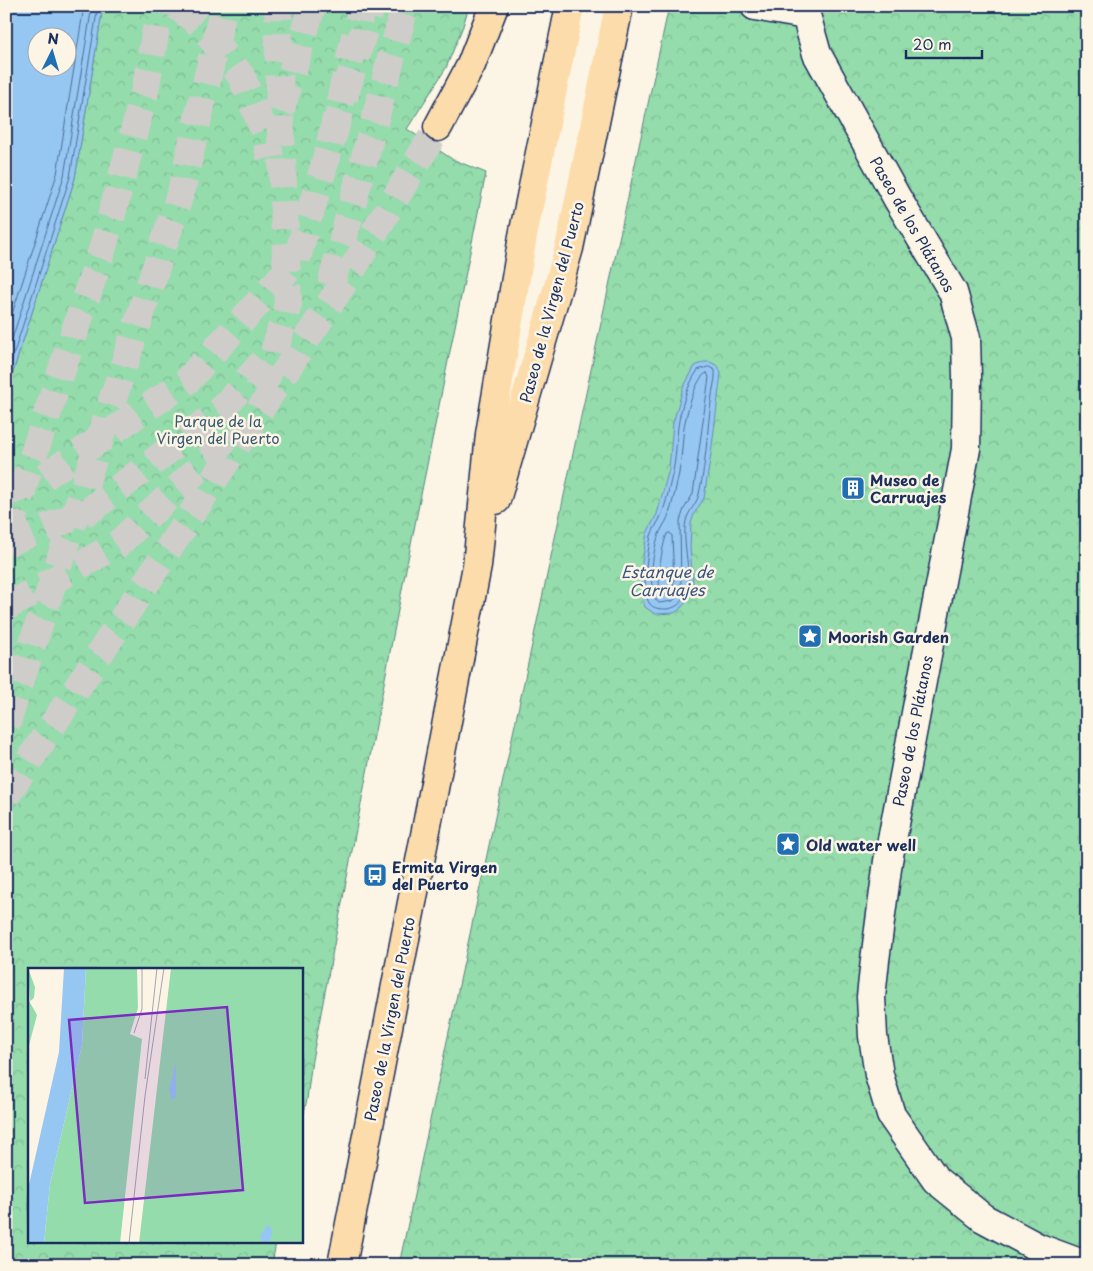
<svg xmlns="http://www.w3.org/2000/svg" width="1093" height="1271" viewBox="0 0 1093 1271" font-family="'Playpen Sans',sans-serif">
<style>
.park{fill:url(#park-crowns);stroke:#588684}
.water{fill:#96c7f2;stroke:#658ab7;fill-rule:evenodd}
.lines{fill:none;stroke-linecap:round;stroke-linejoin:round}
.shore{stroke:#4c6c99;stroke-width:1}
.minor-tunnel{stroke:#cfcdca;stroke-width:28;stroke-dasharray:28 14;stroke-linecap:butt}
.highway-tunnel{stroke:#cfcdca;stroke-width:28;stroke-dasharray:28 14;stroke-linecap:butt}
.minor-casing{stroke:#1b2f5e;stroke-width:31}
.major-casing{stroke:#1b2f5e;stroke-width:31}
.highway-casing{stroke:#1b2f5e;stroke-width:31}
.minor{stroke:#fcf5e5;stroke-width:28}
.major{stroke:#fddcac;stroke-width:28}
.highway{stroke:#fddcac;stroke-width:28}
.labels{text-anchor:middle;dominant-baseline:central;stroke-width:5;stroke-linejoin:round;paint-order:stroke}
.street-label{font-size:15px;fill:#1b2f5e;stroke:#fcf5e5}
.park-label{font-size:15px;fill:#395a71;stroke:#fcf5e5}
.poi-label{font-size:15px;font-weight:bold;fill:#1b2f5e;stroke:#fcf5e5;text-anchor:start}
.water-label{font-size:16px;font-style:italic;fill:#3a5583;stroke:#fcf5e5}
.inset-road{fill:none;stroke:#a2a6af;stroke-width:1}
.view{fill:#7b2cbf;fill-opacity:0.15;stroke:#7b2cbf;stroke-width:2.5}
.inset-edge{fill:none;stroke:#1b2f5e;stroke-width:2.5}
</style>
<defs>
<pattern id="park-crowns" width="20" height="18" patternUnits="userSpaceOnUse" patternTransform="scale(1.25)"><rect width="20" height="18" fill="#94dcab"/><path d="M2 6a3 3 0 1 1 6 0M12 15a3 3 0 1 1 6 0" fill="none" stroke="#7fbd96"/></pattern>
</defs>
<rect width="100%" height="100%" fill="#fcf5e5"/>
<filter id="ink" filterUnits="userSpaceOnUse"><feTurbulence type="fractalNoise" baseFrequency=".02" numOctaves="2"/><feDisplacementMap in="SourceGraphic" scale="10" xChannelSelector="R" yChannelSelector="G"/><feConvolveMatrix kernelMatrix="1 2 1 2 8 2 1 2 1" color-interpolation-filters="sRGB"/></filter>
<g filter="url(#ink)">
<path class="park" d="M 103,6 L 469,6 L 463,26 L 446,68 L 407,129 L 452,159 L 486,173 L 404,579 L 312,1060 L 307,1099 L 301,1126 L 301,970 L 29,970 L 29,1242 L 276,1242 L 272,1265 L 6,1265 L 6,394 L 75,178 Z
M 669,6 L 1087,6 L 1087,1265 L 399,1265 Z"/>
<path class="water" d="M 6,6 L 103,6 L 75,178 L 6,394 ZM 38,38 L 68,38 L 68,68 L 38,68 Z
M 704,362 L 710,362 L 718,366 L 721,373 L 711,454 L 704,498 L 694,514 L 691,523 L 690,549 L 693,582 L 692,590 L 689,599 L 679,610 L 674,613 L 655,614 L 645,607 L 641,594 L 642,562 L 647,533 L 657,514 L 669,469 L 673,423 L 683,388 L 695,366 Z"/>
<g class="lines">
<path class="shore" d="M 6,333 L 57,174 L 84,6
M 6,358 L 64,176 L 92,6
M 709,367 L 715,370 L 715,378 C 707,416 708,456 699,494 C 697,504 688,511 686,521 C 681,545 694,575 685,597 C 681,604 675,608 667,609 C 661,609 654,609 650,604 C 640,592 648,551 651,536 C 653,529 658,523 661,516 C 667,502 669,486 673,472 C 676,457 676,442 678,427 C 680,410 688,383 698,370 Z
M 707,373 L 709,377 L 693,494 L 684,509 L 680,521 L 681,588 L 679,594 L 673,601 L 659,603 C 646,594 653,551 658,537 C 660,530 665,524 668,517 C 673,503 676,487 679,473 C 682,458 682,442 684,427 C 686,416 696,375 707,373 Z
M 6,378 L 70,177 L 98,6
M 670,533 L 672,536 L 674,581 L 671,593 L 662,595 C 655,586 662,545 667,534 Z"/>
<path class="minor-tunnel" d="M 280,112 L 312,6
M 330,144 L 362,6"/>
<path class="highway-tunnel" d="M 177,6 L 201,25 L 241,76 L 266,135 L 270,158
M 331,285 L 405,6
M 257,391 L 267,377 L 288,304 L 280,112 L 278,6
M 6,493 L 38,481 L 187,381 L 296,261 L 371,6
M 6,537 L 103,247 L 145,91 L 160,6
M 6,543 L 89,511 L 222,409 L 263,362
M 6,607 L 118,544 L 213,455 L 224,439
M 6,725 L 182,188 L 224,6
M 6,796 L 350,273 L 438,127"/>
<g class="minor-casing">
<path id="minor" d="M 755,6 L 806,15
M 806,15 L 817,54 L 897,198 L 953,292 L 966,338 L 967,377 L 966,449 L 888,861 L 875,960 L 871,997 L 873,1036 L 879,1075 L 891,1115 L 936,1180 L 983,1218 L 1039,1248 L 1085,1265
M 505,430 L 593,6"/>
</g>
<g class="major-casing">
<path id="major" d="M 496,500 L 569,248 L 619,6
M 342,1265 L 477,566 L 490,434 L 523,236 L 570,6"/>
</g>
<g class="highway-casing">
<path id="highway" d="M 438,127 L 471,65 L 494,6"/>
</g>
<use href="#minor" class="minor"/>
<use href="#major" class="major"/>
<use href="#highway" class="highway"/>
</g>
</g>
<defs>
<g id="building-square" transform="scale(1.25)"><rect x="-9" y="-9" width="18" height="18" rx="4" fill="#1f6fb2" stroke="#fcf5e5"/><path d="M-4-6H4V6H1V3H-1V6H-4ZM-2.5-4.3h1.7v1.8h-1.7ZM.8-4.3h1.7v1.8H.8ZM-2.5-1h1.7V.8h-1.7ZM.8-1h1.7V.8H.8Z" fill="#fff"/></g>
<g id="sight-square" transform="scale(1.25)"><rect x="-9" y="-9" width="18" height="18" rx="4" fill="#1f6fb2" stroke="#fcf5e5"/><path d="M0-6L1.8-2.2L6-1.7L2.9 1.2L3.7 5.4L0 3.3L-3.7 5.4L-2.9 1.2L-6-1.7L-1.8-2.2Z" fill="#fff"/></g>
<g id="bus-square" transform="scale(1.25)"><rect x="-9" y="-9" width="18" height="18" rx="4" fill="#1f6fb2" stroke="#fcf5e5"/><path d="M-5-6H5V4H4V6H2V4H-2V6H-4V4H-5ZM-3.5-4V0h7V-4ZM-3.5 1.2v1.5H-2V1.2ZM2 1.2v1.5H3.5V1.2Z" fill="#fff"/></g>
</defs>
<g fill-rule="evenodd">
<use href="#building-square" x="853" y="488"/>
<use href="#sight-square" x="810" y="636"/>
<use href="#sight-square" x="788" y="844"/>
<use href="#bus-square" x="375" y="875"/>
</g>
<g class="labels">
<g class="street-label">
<text transform="translate(913 224) rotate(60)">Paseo de los Plátanos</text>
<text transform="translate(551 302) rotate(-75)">Paseo de la Virgen del Puerto</text>
<text transform="translate(912 731) rotate(-79)">Paseo de los Plátanos</text>
<text transform="translate(389 1019) rotate(-79)">Paseo de la Virgen del Puerto</text>
</g>
<g class="park-label">
<text x="218" y="420">Parque de la<tspan x="218" dy="17">Virgen del Puerto</tspan></text>
</g>
<g class="poi-label">
<text x="870" y="479">Museo de<tspan x="870" dy="17">Carruajes</tspan></text>
<text x="828" y="636">Moorish Garden</text>
<text x="806" y="844">Old water well</text>
<text x="392" y="866">Ermita Virgen<tspan x="392" dy="17">del Puerto</tspan></text>
</g>
<g class="water-label">
<text x="667" y="571">Estanque de<tspan x="667" dy="18">Carruajes</tspan></text>
</g>
</g>
<g transform="translate(28 968)">
<rect width="275" height="275" fill="#fcf5e5"/>
<path d="M 0,0 L 7,19 L 6,30 L 2,33 Z" fill="#94dcab"/>
<path d="M 0,31 L 9,47 L 0,81 Z" fill="#94dcab"/>
<path d="M 58,0 L 109,0 L 110,40 L 102,66 L 114,71 L 92,275 L 16,275 L 22,216 L 54,77 ZM 143,0 L 275,0 L 275,275 L 111,275 Z" fill="#94dcab"/>
<path d="M 36,0 L 58,0 L 54,77 L 22,216 L 16,275 L 0,275 L 0,221 L 31,84 ZM 148,95 L 148,129 L 144,132 L 141,121 ZM 239,257 L 243,259 L 244,267 L 241,274 L 234,275 L 232,268 Z" fill="#96c7f2"/>
<path class="inset-road" d="M 106,65 L 114,41 L 114,0M 117,111 L 129,0M 101,275 L 117,128 L 136,0"/>
<path class="view" d="M 199,39 L 215,222 L 57,235 L 41,52 Z"/>
<rect width="275" height="275" class="inset-edge"/>
</g>
<rect width="1093" height="1271" fill="none" stroke="#fcf5e5" stroke-width="25"/>
<rect x="12" y="12" width="1068" height="1246" fill="none" stroke="#1b2f5e" stroke-width="2" filter="url(#ink)"/>
<g transform="translate(52 52) rotate(5)"><circle r="24" fill="#fcf5e5" stroke="#a2a6af"/>
<path d="M0-4L9 19L0 12L-9 19Z" fill="#1f6fb2"/>
<text y="-8" font-size="14" font-weight="bold" text-anchor="middle" fill="#1b2f5e">N</text>
</g>
<path d="M906 50v8h76v-8" fill="none" stroke="#1b2f5e" stroke-width="2.5"/>
<text x="913" y="50" font-size="15" fill="#1b2f5e" stroke="#fcf5e5" stroke-width="4" paint-order="stroke">20 m</text>
</svg>
